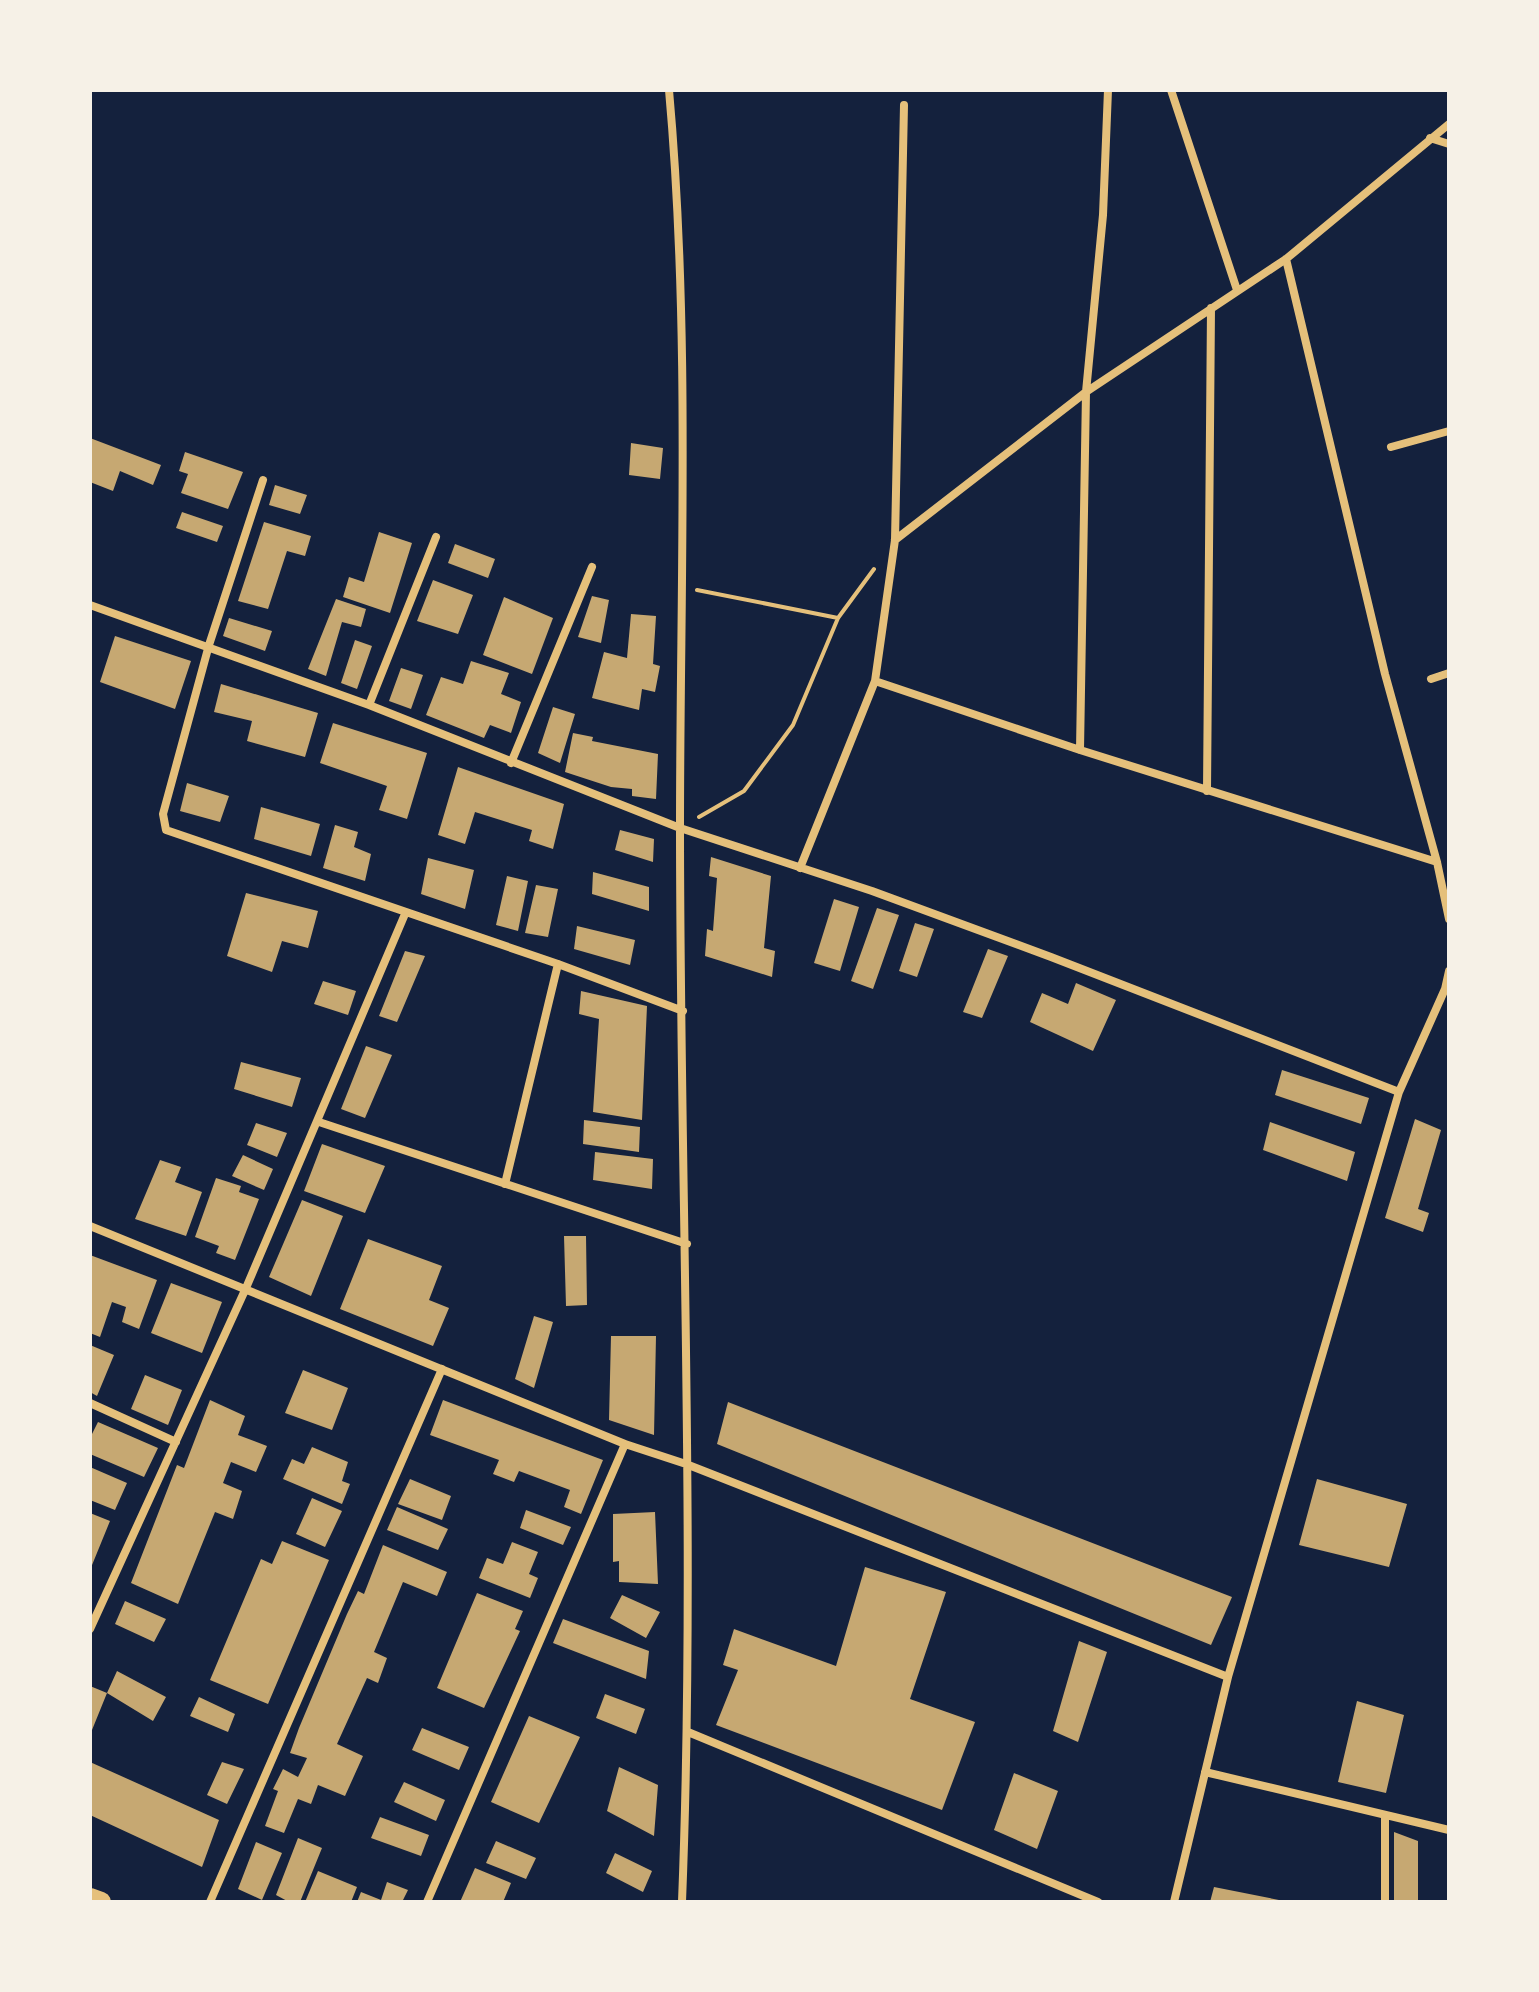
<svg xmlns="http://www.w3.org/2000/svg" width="1539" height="1992" viewBox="0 0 1539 1992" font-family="Lato,sans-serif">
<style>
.building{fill:#c6a872}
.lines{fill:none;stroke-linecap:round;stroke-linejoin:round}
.path{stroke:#e5c07b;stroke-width:4}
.minor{stroke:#e5c07b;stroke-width:8}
.primary{stroke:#e5c07b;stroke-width:20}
</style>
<rect width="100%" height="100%" fill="#14213d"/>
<path class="building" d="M 90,438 L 161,465 L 153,485 L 120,471 L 113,491 L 90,482 Z
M 631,443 L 663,448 L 660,479 L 629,475 Z
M 185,452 L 243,472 L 228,509 L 181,493 L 188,474 L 179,471 Z
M 275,485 L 307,495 L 300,514 L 269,505 Z
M 182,512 L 223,526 L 217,542 L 176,528 Z
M 264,522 L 311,536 L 305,556 L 287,551 L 268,609 L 238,601 Z
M 379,532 L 412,543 L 390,613 L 343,597 L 349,577 L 364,582 Z
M 455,544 L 495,559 L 488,578 L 448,563 Z
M 433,580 L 473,595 L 458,634 L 417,621 Z
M 592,596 L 609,600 L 601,643 L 578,637 Z
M 504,597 L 553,618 L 532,674 L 483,655 Z
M 336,599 L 366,609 L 361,627 L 342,622 L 326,676 L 308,669 Z
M 631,614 L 656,616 L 653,664 L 660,666 L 655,692 L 642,689 L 639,710 L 592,698 L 604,652 L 627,658 Z
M 229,618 L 272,631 L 265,651 L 223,636 Z
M 115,636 L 191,661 L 175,709 L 100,682 Z
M 355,640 L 372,646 L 357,689 L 341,683 Z
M 471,661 L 509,673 L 501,694 L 521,702 L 511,733 L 490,725 L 484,738 L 426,715 L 441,677 L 463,684 Z
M 401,668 L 423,675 L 411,709 L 389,701 Z
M 221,684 L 318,713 L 305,757 L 247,741 L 252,721 L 214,712 Z
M 553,707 L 575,714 L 560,763 L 538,753 Z
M 333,723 L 427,753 L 407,819 L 379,810 L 387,786 L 320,763 Z
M 573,733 L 593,737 L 592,741 L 658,754 L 656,799 L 632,796 L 632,789 L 611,787 L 565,772 Z
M 458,767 L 564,804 L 553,849 L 529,841 L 532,830 L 475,812 L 465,844 L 438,835 Z
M 187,783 L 229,796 L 220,822 L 180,811 Z
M 261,807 L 320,824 L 311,856 L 254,839 Z
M 335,825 L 358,832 L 354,847 L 371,854 L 365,881 L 323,868 Z
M 620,830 L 654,839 L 653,862 L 615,850 Z
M 711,857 L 771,876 L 764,948 L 775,951 L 772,977 L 705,956 L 707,929 L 713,931 L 717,878 L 709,876 Z
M 428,858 L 474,870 L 465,909 L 421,894 Z
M 593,872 L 649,887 L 649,911 L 592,894 Z
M 507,876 L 528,881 L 518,931 L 496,925 Z
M 536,885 L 558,889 L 548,937 L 525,933 Z
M 246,893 L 318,911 L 308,948 L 282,941 L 272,972 L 227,956 Z
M 834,899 L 859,907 L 840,971 L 814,963 Z
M 877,908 L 899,915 L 873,989 L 851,981 Z
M 915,923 L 934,929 L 917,977 L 899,971 Z
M 577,926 L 635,940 L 630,965 L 574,949 Z
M 988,949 L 1008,956 L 982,1018 L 963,1012 Z
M 405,951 L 425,956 L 397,1022 L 379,1016 Z
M 323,981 L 356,991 L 348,1015 L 314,1004 Z
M 1076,983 L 1116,1000 L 1093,1051 L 1030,1022 L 1042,993 L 1068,1004 Z
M 581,991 L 647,1006 L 642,1120 L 593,1112 L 599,1019 L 579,1014 Z
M 366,1046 L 392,1055 L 365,1118 L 341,1109 Z
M 241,1062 L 301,1078 L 292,1107 L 234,1089 Z
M 1282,1070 L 1369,1098 L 1361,1124 L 1275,1095 Z
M 1415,1119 L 1441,1130 L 1418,1209 L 1429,1213 L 1423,1232 L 1385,1218 Z
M 584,1120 L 640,1127 L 639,1152 L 583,1144 Z
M 1270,1122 L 1355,1152 L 1347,1181 L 1263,1150 Z
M 256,1123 L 287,1133 L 277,1157 L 247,1145 Z
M 322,1144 L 385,1166 L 365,1213 L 304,1191 Z
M 595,1152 L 653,1159 L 652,1189 L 593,1180 Z
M 243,1155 L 273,1169 L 264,1190 L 232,1176 Z
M 160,1160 L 181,1167 L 175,1182 L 202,1192 L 186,1236 L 135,1219 Z
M 216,1178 L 241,1186 L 239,1192 L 259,1199 L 235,1260 L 216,1253 L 219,1246 L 195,1237 Z
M 302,1200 L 343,1216 L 311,1296 L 269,1277 Z
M 564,1236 L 586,1236 L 587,1305 L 566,1306 Z
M 368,1239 L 442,1266 L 429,1300 L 449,1308 L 433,1346 L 340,1309 Z
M 90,1255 L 157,1280 L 139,1329 L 122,1322 L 126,1307 L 112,1302 L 100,1337 L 90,1333 Z
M 171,1283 L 222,1302 L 202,1353 L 151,1333 Z
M 534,1316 L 553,1322 L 534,1388 L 515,1379 Z
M 611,1336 L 656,1336 L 654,1435 L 609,1420 Z
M 90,1345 L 114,1355 L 97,1396 L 90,1392 Z
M 303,1370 L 348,1388 L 332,1430 L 285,1413 Z
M 145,1375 L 182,1390 L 168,1425 L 131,1409 Z
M 210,1400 L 245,1416 L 238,1435 L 267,1446 L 256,1472 L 231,1462 L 223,1483 L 242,1491 L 233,1519 L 215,1512 L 178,1604 L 131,1583 L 177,1465 L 184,1468 Z
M 443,1400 L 603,1460 L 581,1514 L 564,1507 L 570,1490 L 519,1471 L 514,1482 L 493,1474 L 499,1460 L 430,1435 Z
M 728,1402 L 1232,1597 L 1211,1645 L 717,1444 Z
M 98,1422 L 158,1448 L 144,1477 L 90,1454 L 90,1438 Z
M 312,1447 L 348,1462 L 342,1481 L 350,1484 L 342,1504 L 283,1479 L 292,1459 L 304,1464 Z
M 90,1467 L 127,1483 L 115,1510 L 90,1500 Z
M 410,1479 L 451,1496 L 442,1520 L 398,1504 Z
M 1317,1479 L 1407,1504 L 1389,1567 L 1299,1545 Z
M 312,1498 L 342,1511 L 325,1547 L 296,1534 Z
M 397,1507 L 448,1529 L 438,1550 L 387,1530 Z
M 526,1510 L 571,1527 L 563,1545 L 520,1528 Z
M 655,1512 L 658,1584 L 619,1582 L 619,1561 L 613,1562 L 613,1514 Z
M 90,1513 L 110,1521 L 90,1570 Z
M 282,1541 L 329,1560 L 268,1704 L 210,1680 L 261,1559 L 272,1564 Z
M 512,1542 L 538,1552 L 529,1574 L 538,1578 L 530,1598 L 479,1578 L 487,1558 L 503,1564 Z
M 383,1545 L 447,1572 L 437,1596 L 403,1582 L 374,1652 L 387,1658 L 378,1683 L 367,1678 L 337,1744 L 363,1756 L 345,1796 L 318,1785 L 311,1804 L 298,1799 L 284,1833 L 265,1826 L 278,1791 L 273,1789 L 283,1769 L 298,1777 L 307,1758 L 290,1753 L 299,1728 L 347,1614 L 358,1591 L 364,1594 Z
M 865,1567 L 946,1592 L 910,1699 L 975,1722 L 942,1810 L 716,1725 L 738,1670 L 723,1665 L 734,1629 L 836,1666 Z
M 477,1593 L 523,1611 L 515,1629 L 520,1631 L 484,1708 L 437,1688 Z
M 622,1595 L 660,1612 L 646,1638 L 610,1618 Z
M 125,1601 L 166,1619 L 154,1642 L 115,1624 Z
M 563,1619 L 649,1651 L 646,1679 L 553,1643 Z
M 1079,1641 L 1107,1652 L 1078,1742 L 1053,1731 Z
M 117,1671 L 166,1697 L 153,1721 L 107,1693 Z
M 90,1686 L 107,1693 L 92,1730 L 90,1729 Z
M 605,1694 L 645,1709 L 636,1734 L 596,1718 Z
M 199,1697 L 235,1714 L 228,1732 L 190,1716 Z
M 1357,1701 L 1404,1715 L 1386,1793 L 1338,1782 Z
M 529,1716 L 580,1737 L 539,1823 L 491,1802 Z
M 422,1728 L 469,1747 L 459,1770 L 412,1750 Z
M 90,1762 L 219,1820 L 202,1867 L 90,1815 Z
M 222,1762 L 244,1769 L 227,1804 L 207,1795 Z
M 619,1767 L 658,1785 L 654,1836 L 607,1811 Z
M 1014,1773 L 1058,1791 L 1037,1849 L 994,1830 Z
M 404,1782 L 445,1800 L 436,1821 L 394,1802 Z
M 380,1817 L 429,1835 L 421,1856 L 371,1838 Z
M 1394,1832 L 1418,1841 L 1418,1902 L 1394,1902 Z
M 298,1838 L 322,1848 L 300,1902 L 289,1902 L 276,1895 Z
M 496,1841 L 536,1858 L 526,1879 L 486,1863 Z
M 256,1842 L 282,1853 L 262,1900 L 238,1889 Z
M 615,1853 L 652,1871 L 643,1892 L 606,1873 Z
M 475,1868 L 511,1883 L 503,1902 L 460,1902 Z
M 318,1871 L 357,1887 L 351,1902 L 305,1902 Z
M 387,1882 L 408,1890 L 402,1902 L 357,1902 L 361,1892 L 381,1900 Z
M 1214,1887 L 1284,1901 L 1284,1902 L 1210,1902 Z"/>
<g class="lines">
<path class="path" d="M 697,590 L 838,618
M 699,817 L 744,791 L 793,725 L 838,618 L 874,569"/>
<path class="minor" d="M 669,90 C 691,335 680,582 680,827 C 680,1186 696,1544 682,1902
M 1171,90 L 1237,290
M 1430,138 L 1449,144
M 1286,259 L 1385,674 L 1437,862 L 1449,919
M 1391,447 L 1449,431
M 263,480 L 209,645 L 163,814 L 166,830 L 558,964 L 683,1011
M 895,540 L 1086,392 L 1286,259 L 1449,124
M 90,605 L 369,705 L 680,828 L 872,891 L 1051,957 L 1399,1092
M 1431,679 L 1449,673
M 875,681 L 1080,750 L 1437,862
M 369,705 L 436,537
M 1080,750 L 1086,392 L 1103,215 L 1108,90
M 511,763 L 592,567
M 1207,791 L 1211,308
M 800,868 L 875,681 L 895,540 L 904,105
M 319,1122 L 687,1244
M 505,1184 L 558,964
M 90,1226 L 625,1444 L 686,1464 L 1228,1677
M 90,1403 L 176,1442
M 90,1629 L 246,1288 L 405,914
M 688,1732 L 1098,1902
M 1205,1772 L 1449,1830
M 1385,1815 L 1385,1902
M 210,1902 L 442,1369
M 427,1902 L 625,1444
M 1174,1902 L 1228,1677 L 1399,1092 L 1445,989 L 1449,971"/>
<path class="primary" d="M 90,1898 L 101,1902"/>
</g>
<rect width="1539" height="1992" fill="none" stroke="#f6f1e7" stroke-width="184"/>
</svg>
